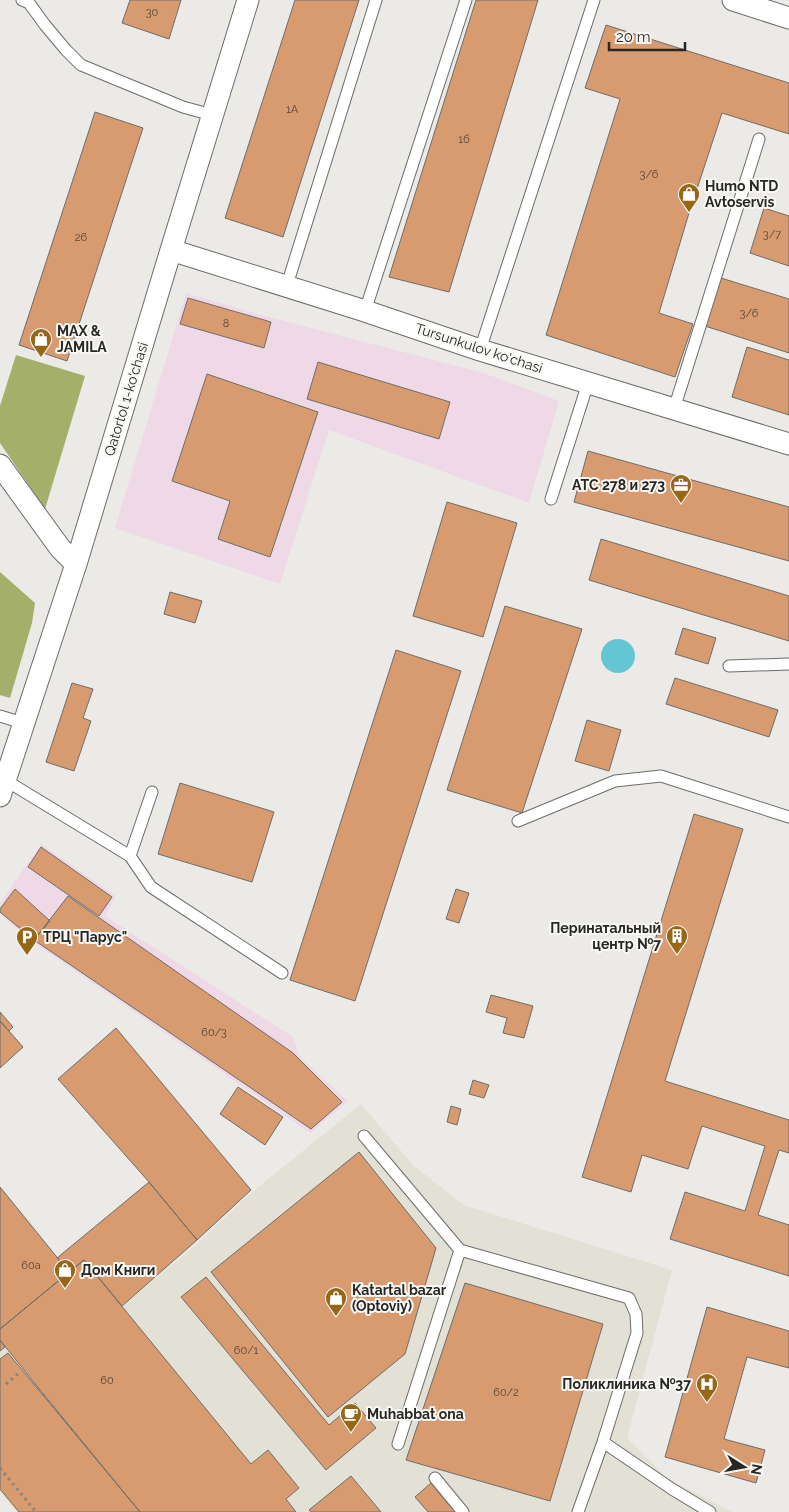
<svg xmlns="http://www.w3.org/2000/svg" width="789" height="1512" viewBox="0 0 789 1512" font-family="Raleway,sans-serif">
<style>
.built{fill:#e3e0d5}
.industrial{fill:#f0d9e6}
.forest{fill:#a4af6a}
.water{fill:#64c5d3}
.building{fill:#d89b70;stroke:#6f6c6a}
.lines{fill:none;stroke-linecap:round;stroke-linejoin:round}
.lane-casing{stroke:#6d6c69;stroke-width:13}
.street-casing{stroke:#6d6c69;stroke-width:23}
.path{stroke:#858482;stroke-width:3;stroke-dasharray:2.5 4;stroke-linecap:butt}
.lane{stroke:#fff;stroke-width:11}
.street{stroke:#fff;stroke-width:21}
.labels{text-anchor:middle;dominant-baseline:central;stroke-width:4;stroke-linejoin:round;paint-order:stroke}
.number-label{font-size:11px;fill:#534438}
.poi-label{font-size:14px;font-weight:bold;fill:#272726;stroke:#f9f8f4;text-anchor:start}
.street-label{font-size:14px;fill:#272726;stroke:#f9f8f4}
</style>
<rect width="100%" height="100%" fill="#eceae7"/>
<path class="built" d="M 361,1104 L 414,1166 L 464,1205 L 672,1270 L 627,1438 L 668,1479 L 733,1512 L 17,1512 L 0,1492 L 0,1352 L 5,1347 L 0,1340 L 0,1329 L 84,1260 L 122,1306 L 197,1244 L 251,1193 Z"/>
<path class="industrial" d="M 186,293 L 269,317 L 484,373 L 559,401 L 529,503 L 329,430 L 280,584 L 115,528 Z
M 41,844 L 116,896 L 105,916 L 293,1037 L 299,1056 L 348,1101 L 310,1133 L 33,942 L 0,914 L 0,903 Z"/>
<path class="forest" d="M 16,355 L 85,376 L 45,509 L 0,443 L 0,406 Z
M 0,572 L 35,603 L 32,623 L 10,698 L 0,695 Z"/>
<path class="water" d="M601 656a17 17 0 1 1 34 0a17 17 0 1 1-34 0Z"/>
<path class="building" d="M 130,0 L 181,0 L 169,39 L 122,23 Z
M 295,0 L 359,0 L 283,237 L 225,218 Z
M 476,0 L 538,0 L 449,292 L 389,277 Z
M 606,25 L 789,83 L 789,134 L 722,113 L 689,213 L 659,313 L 693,324 L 675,377 L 546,335 L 620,99 L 585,88 Z
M 95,112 L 143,128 L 67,361 L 19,345 Z
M 764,208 L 789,216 L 789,266 L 750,253 Z
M 721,278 L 789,299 L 789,353 L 705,326 Z
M 188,298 L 271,322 L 264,348 L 180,324 Z
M 747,347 L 789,360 L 789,415 L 732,397 Z
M 318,362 L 450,402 L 439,439 L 307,399 Z
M 207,374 L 318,412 L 270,557 L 218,539 L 230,501 L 172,481 Z
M 588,451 L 789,507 L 789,561 L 574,502 Z
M 447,502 L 517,523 L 483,637 L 413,616 Z
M 601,539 L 789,596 L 789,641 L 589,580 Z
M 170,592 L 202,601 L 195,623 L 164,614 Z
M 505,606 L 582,629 L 522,813 L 447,790 Z
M 683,628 L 716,638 L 708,664 L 675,654 Z
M 396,650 L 461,671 L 355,1001 L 290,980 Z
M 675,678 L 778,710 L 769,737 L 666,704 Z
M 72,683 L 93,689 L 83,718 L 91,721 L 74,771 L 46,762 Z
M 587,720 L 621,730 L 609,771 L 575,761 Z
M 180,783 L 274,812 L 252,882 L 158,854 Z
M 694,814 L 743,829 L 665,1081 L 789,1120 L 789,1153 L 779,1150 L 758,1215 L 789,1225 L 789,1276 L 670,1239 L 685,1192 L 745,1211 L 765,1146 L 702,1126 L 688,1169 L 642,1155 L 631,1192 L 582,1177 Z
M 41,847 L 112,897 L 99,916 L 28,867 Z
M 15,889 L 50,921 L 34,940 L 0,912 L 0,909 Z
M 456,889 L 469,893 L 459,923 L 446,919 Z
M 68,896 L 293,1053 L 342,1102 L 311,1129 L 34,940 Z
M 491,995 L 533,1006 L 524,1038 L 503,1033 L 507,1018 L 486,1012 Z
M 0,1012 L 13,1027 L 9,1031 L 0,1021 Z
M 0,1021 L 23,1047 L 0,1068 Z
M 116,1028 L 251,1190 L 197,1240 L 149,1182 L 58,1079 Z
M 473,1080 L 489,1085 L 484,1098 L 469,1094 Z
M 238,1087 L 283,1117 L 265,1145 L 220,1114 Z
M 451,1106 L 461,1109 L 457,1125 L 447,1122 Z
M 359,1152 L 436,1248 L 405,1354 L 328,1417 L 211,1272 Z
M 149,1182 L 197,1240 L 122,1306 L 84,1260 L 69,1272 L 57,1258 Z
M 0,1187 L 69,1272 L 0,1329 Z
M 84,1260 L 251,1464 L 268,1450 L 299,1488 L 286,1499 L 296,1512 L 140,1512 L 40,1390 L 0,1340 L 0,1329 Z
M 206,1277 L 329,1425 L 355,1403 L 376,1428 L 326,1470 L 181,1297 Z
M 465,1283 L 603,1324 L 550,1501 L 406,1460 Z
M 707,1307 L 789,1331 L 789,1368 L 747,1357 L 724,1439 L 765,1450 L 756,1483 L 665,1457 Z
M 0,1340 L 5,1347 L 0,1351 Z
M 8,1353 L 140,1512 L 19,1512 L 0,1489 L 0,1359 Z
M 351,1476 L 381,1512 L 311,1512 L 309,1510 Z
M 431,1483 L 455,1512 L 428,1512 L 415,1497 Z"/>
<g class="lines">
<g class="lane-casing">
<path id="lane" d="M 22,0 L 29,3 L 45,25 L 66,50 L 81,65 L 183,107 L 212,115
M 287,285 L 376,0
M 365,311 L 466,0
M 480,350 L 594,0
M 674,409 L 759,139
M 551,499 L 588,383
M 729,666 L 789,664
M 0,716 L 23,723
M 5,780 L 130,856 L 151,887 L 282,973
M 518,821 L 615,781 L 661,776 L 789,817
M 130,856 L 152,792
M 364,1136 L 460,1250 L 629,1298 L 636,1314 L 637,1333 L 603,1442 L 578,1512
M 603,1442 L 672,1489 L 710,1512
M 398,1444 L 460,1250
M 435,1478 L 463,1512"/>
</g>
<g class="street-casing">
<path id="street" d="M 733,0 L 789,18
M 171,250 L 365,311 L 480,350 L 789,444
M 0,465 L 60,548 L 76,564
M 0,796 L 76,564 L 171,250 L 248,0"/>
</g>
<path class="path" d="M 6,1384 L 18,1374
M 0,1468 L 36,1512"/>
<use href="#lane" class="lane"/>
<use href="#street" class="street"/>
</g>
<defs>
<g id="shop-pin" transform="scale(1.125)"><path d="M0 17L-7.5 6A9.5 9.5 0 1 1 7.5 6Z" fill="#966717" stroke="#f9f8f4"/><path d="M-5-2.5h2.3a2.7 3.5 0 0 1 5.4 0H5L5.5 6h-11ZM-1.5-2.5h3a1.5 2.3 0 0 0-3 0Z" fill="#fff"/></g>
<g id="office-pin" transform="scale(1.125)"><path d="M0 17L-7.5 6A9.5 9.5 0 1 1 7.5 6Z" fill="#966717" stroke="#f9f8f4"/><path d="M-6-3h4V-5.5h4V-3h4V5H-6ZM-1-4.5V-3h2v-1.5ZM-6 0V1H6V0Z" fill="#fff"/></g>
<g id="building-pin" transform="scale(1.125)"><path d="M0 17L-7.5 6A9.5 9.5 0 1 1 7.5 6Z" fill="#966717" stroke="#f9f8f4"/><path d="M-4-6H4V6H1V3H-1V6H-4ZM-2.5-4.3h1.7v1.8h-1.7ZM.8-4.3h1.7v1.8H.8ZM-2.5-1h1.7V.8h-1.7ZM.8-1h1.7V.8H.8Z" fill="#fff"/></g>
<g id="parking-pin" transform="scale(1.125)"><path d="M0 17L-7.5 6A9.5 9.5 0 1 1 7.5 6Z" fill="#966717" stroke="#f9f8f4"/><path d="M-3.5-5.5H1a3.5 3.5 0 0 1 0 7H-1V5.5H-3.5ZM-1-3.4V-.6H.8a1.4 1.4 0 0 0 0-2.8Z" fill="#fff"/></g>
<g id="hospital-pin" transform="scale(1.125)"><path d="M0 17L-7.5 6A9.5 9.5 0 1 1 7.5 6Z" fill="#966717" stroke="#f9f8f4"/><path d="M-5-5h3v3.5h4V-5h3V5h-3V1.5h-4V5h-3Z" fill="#fff"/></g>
<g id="cafe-pin" transform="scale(1.125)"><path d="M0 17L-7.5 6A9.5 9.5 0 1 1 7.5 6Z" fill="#966717" stroke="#f9f8f4"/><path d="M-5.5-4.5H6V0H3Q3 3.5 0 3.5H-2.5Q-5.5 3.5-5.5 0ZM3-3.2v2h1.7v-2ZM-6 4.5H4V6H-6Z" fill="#fff"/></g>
</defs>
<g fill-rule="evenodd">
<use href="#shop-pin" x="689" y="194"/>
<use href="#shop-pin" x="41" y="339"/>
<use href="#office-pin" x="681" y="485"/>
<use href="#building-pin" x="677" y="936"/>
<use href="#parking-pin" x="27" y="937"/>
<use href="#shop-pin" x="65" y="1270"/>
<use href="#shop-pin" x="336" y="1298"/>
<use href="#hospital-pin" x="707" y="1384"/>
<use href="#cafe-pin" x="351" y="1414"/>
</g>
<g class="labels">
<g class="number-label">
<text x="152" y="12">30</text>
<text x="292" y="109">1А</text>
<text x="464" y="139">1б</text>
<text x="649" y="174">3/6</text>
<text x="772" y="234">3/7</text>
<text x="81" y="237">26</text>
<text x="749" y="313">3/6</text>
<text x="226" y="323">8</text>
<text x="214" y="1032">60/3</text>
<text x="31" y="1265">60a</text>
<text x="246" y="1350">60/1</text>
<text x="107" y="1380">60</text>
<text x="506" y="1392">60/2</text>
</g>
<g class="poi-label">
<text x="705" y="186">Humo NTD<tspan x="705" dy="16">Avtoservis</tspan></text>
<text x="57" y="331">MAX &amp;<tspan x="57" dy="16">JAMILA</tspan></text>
<text x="665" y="485" text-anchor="end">АТС 278 и 273</text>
<text x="661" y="928" text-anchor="end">Перинатальный<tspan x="661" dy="16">центр №7</tspan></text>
<text x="43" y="937">ТРЦ "Парус"</text>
<text x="81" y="1270">Дом Книги</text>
<text x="352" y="1290">Katartal bazar<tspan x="352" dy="16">(Optoviy)</tspan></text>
<text x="691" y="1384" text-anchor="end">Поликлиника №37</text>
<text x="367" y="1414">Muhabbat ona</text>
</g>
<g class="street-label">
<text transform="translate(479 348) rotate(18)">Tursunkulov ko'chasi</text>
<text transform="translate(126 399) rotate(-73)">Qatortol 1-ko'chasi</text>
</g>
</g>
<g transform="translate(744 1467) rotate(101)" stroke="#f9f8f4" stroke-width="4" paint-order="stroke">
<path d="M0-4L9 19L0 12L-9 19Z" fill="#272726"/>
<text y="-8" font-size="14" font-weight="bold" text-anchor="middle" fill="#272726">N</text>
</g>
<path d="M609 42v8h76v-8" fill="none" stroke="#272726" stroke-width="2.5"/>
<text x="616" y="42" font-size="15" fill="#272726" stroke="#f9f8f4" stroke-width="4" paint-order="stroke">20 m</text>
</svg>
